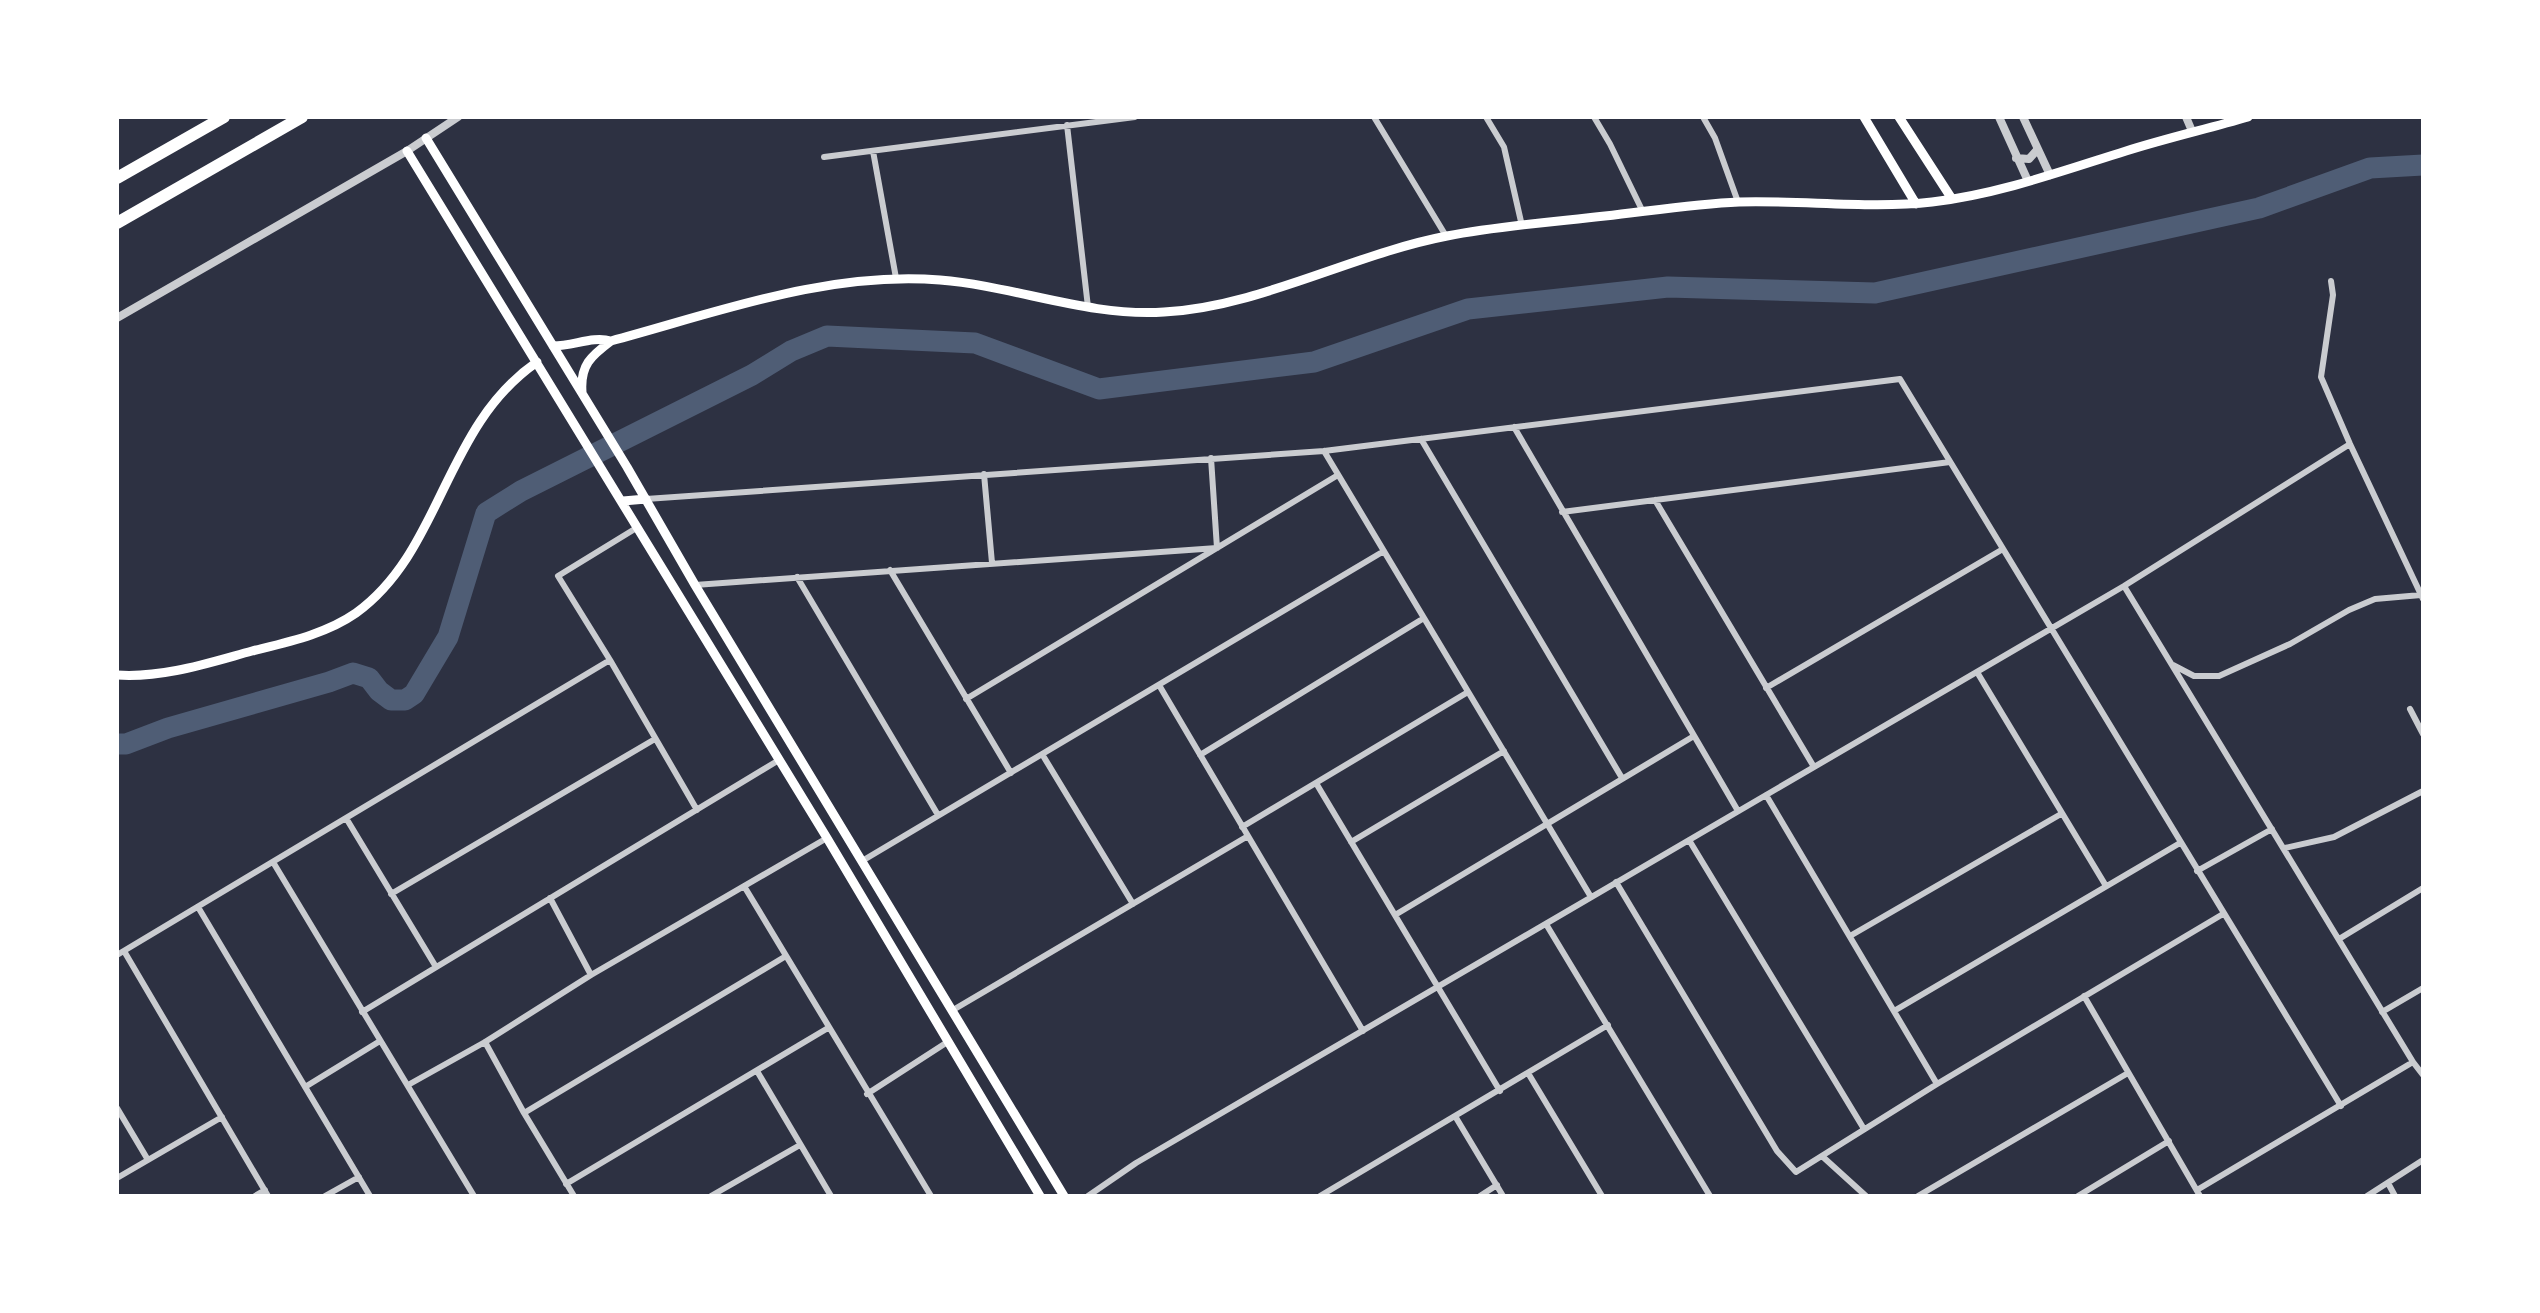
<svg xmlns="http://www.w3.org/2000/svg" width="2540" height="1313" viewBox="0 0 2540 1313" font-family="Overpass,sans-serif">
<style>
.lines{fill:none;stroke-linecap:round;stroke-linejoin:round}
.river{stroke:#4f5d75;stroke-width:21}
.minor{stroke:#caccd0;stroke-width:6}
.tertiary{stroke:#caccd0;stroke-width:8}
.secondary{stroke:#fff;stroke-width:9}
.motorway{stroke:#fff;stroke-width:12}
</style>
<rect width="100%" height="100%" fill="#2d3142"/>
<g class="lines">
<path class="river" d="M 117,744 L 126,744 L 168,728 L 329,682 L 353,673 L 369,678 L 379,691 L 391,700 L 405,700 L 414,694 L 448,637 L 486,513 L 521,491 L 752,375 L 791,351 L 827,336 L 975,343 L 1099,389 L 1314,362 L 1468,309 L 1668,287 L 1875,293 L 2259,208 L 2370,168 L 2423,165"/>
<path class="minor" d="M 1374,117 L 1446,236
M 1486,117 L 1504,147 L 1522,226
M 1594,117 L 1610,144 L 1643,212
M 1703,117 L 1715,138 L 1738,202
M 1067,125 L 1088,307
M 873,151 L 896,278
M 824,157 L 1135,117
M 2331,281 L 2333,295 L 2321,377 L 2350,444 L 2423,599
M 1514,427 L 1738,811
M 1421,439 L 1622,778
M 1324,451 L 1591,897
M 984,474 L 992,563
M 646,499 L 1324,451 L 1900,379 L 2341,1106
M 1655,500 L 1814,767
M 1562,512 L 1950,462
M 638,527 L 558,576 L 610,660 L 697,810
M 890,570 L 1011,773
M 797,577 L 938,815
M 695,585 L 1217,548 L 1211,458
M 2124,586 L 2413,1062 L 2423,1075
M 2173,665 L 2194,676 L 2219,676 L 2290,644 L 2349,610 L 2375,599 L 2421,595
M 1977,672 L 2106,886
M 1159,685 L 1363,1031
M 1766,688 L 2003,549
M 966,699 L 1338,475
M 2410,709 L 2423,734
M 1042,754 L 1133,904
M 1200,755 L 1424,618
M 1316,783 L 1500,1091
M 1766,795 L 1937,1084
M 346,818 L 436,967
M 1242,827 L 1468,692
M 1689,840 L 1864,1129
M 1351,842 L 1504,751
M 2285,848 L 2334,837 L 2423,791
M 862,861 L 1384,551
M 273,862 L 474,1196
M 2197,871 L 2272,829
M 1616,882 L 1777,1151 L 1796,1172 L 1937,1084 L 2223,914
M 744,886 L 931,1196
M 391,894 L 655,739
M 550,898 L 591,975
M 198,907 L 370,1196
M 1395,915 L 1694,736
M 1546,924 L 1710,1196
M 1850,936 L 2061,814
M 2339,939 L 2423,888
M 124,951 L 268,1196
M 117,955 L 610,660
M 2084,996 L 2200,1196
M 953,1010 L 1248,836
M 1894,1011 L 2180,843
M 362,1012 L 779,760
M 2382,1012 L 2423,988
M 485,1042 L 524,1113 L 574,1196
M 757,1071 L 831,1196
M 1528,1073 L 1602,1196
M 408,1085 L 485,1042 L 591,975 L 827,838
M 305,1087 L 380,1041
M 867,1094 L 949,1041
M 117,1108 L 148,1160
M 524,1113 L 786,956
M 1455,1116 L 1503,1196
M 1823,1157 L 1866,1196
M 117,1178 L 222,1117
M 2388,1183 L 2395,1196
M 566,1184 L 828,1028
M 2197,1190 L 2413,1062
M 255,1196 L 265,1190
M 325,1196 L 359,1177
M 711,1196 L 800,1145
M 1088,1196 L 1136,1163 L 2124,586 L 2350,444
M 1320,1196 L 1608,1025
M 1480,1196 L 1497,1185
M 1918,1196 L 2128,1073
M 2078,1196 L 2169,1141
M 2367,1196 L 2423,1160"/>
<path class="tertiary" d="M 1999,117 L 2028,181
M 2023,117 L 2050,175
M 2186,117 L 2192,131
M 2016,158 L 2029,159 L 2037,150
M 117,318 L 407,151 L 458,117"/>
<path class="secondary" d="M 1864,117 L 1916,204
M 1899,117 L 1952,199
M 426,138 L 627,467 L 695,585 L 1064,1196
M 407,151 L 827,838 L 1040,1196
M 553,346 C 574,346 592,336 611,341
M 582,392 C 580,365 591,356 611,341 C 719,312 827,271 940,280 C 1015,286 1088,317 1164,312 C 1259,307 1353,254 1447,236 C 1499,226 1552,222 1605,216 C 1650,211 1694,204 1739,202 C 1801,200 1871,209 1932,202 C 1999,194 2062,171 2126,151 C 2167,138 2207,129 2248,117
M 623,501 L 646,499
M 117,675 C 164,678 208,663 252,651 C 288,642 326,634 356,613 C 443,550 443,427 537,362"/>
<path class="motorway" d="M 117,178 L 224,117
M 117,223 L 302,117"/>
</g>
<rect width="2540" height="1313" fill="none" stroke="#ffffff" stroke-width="238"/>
</svg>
